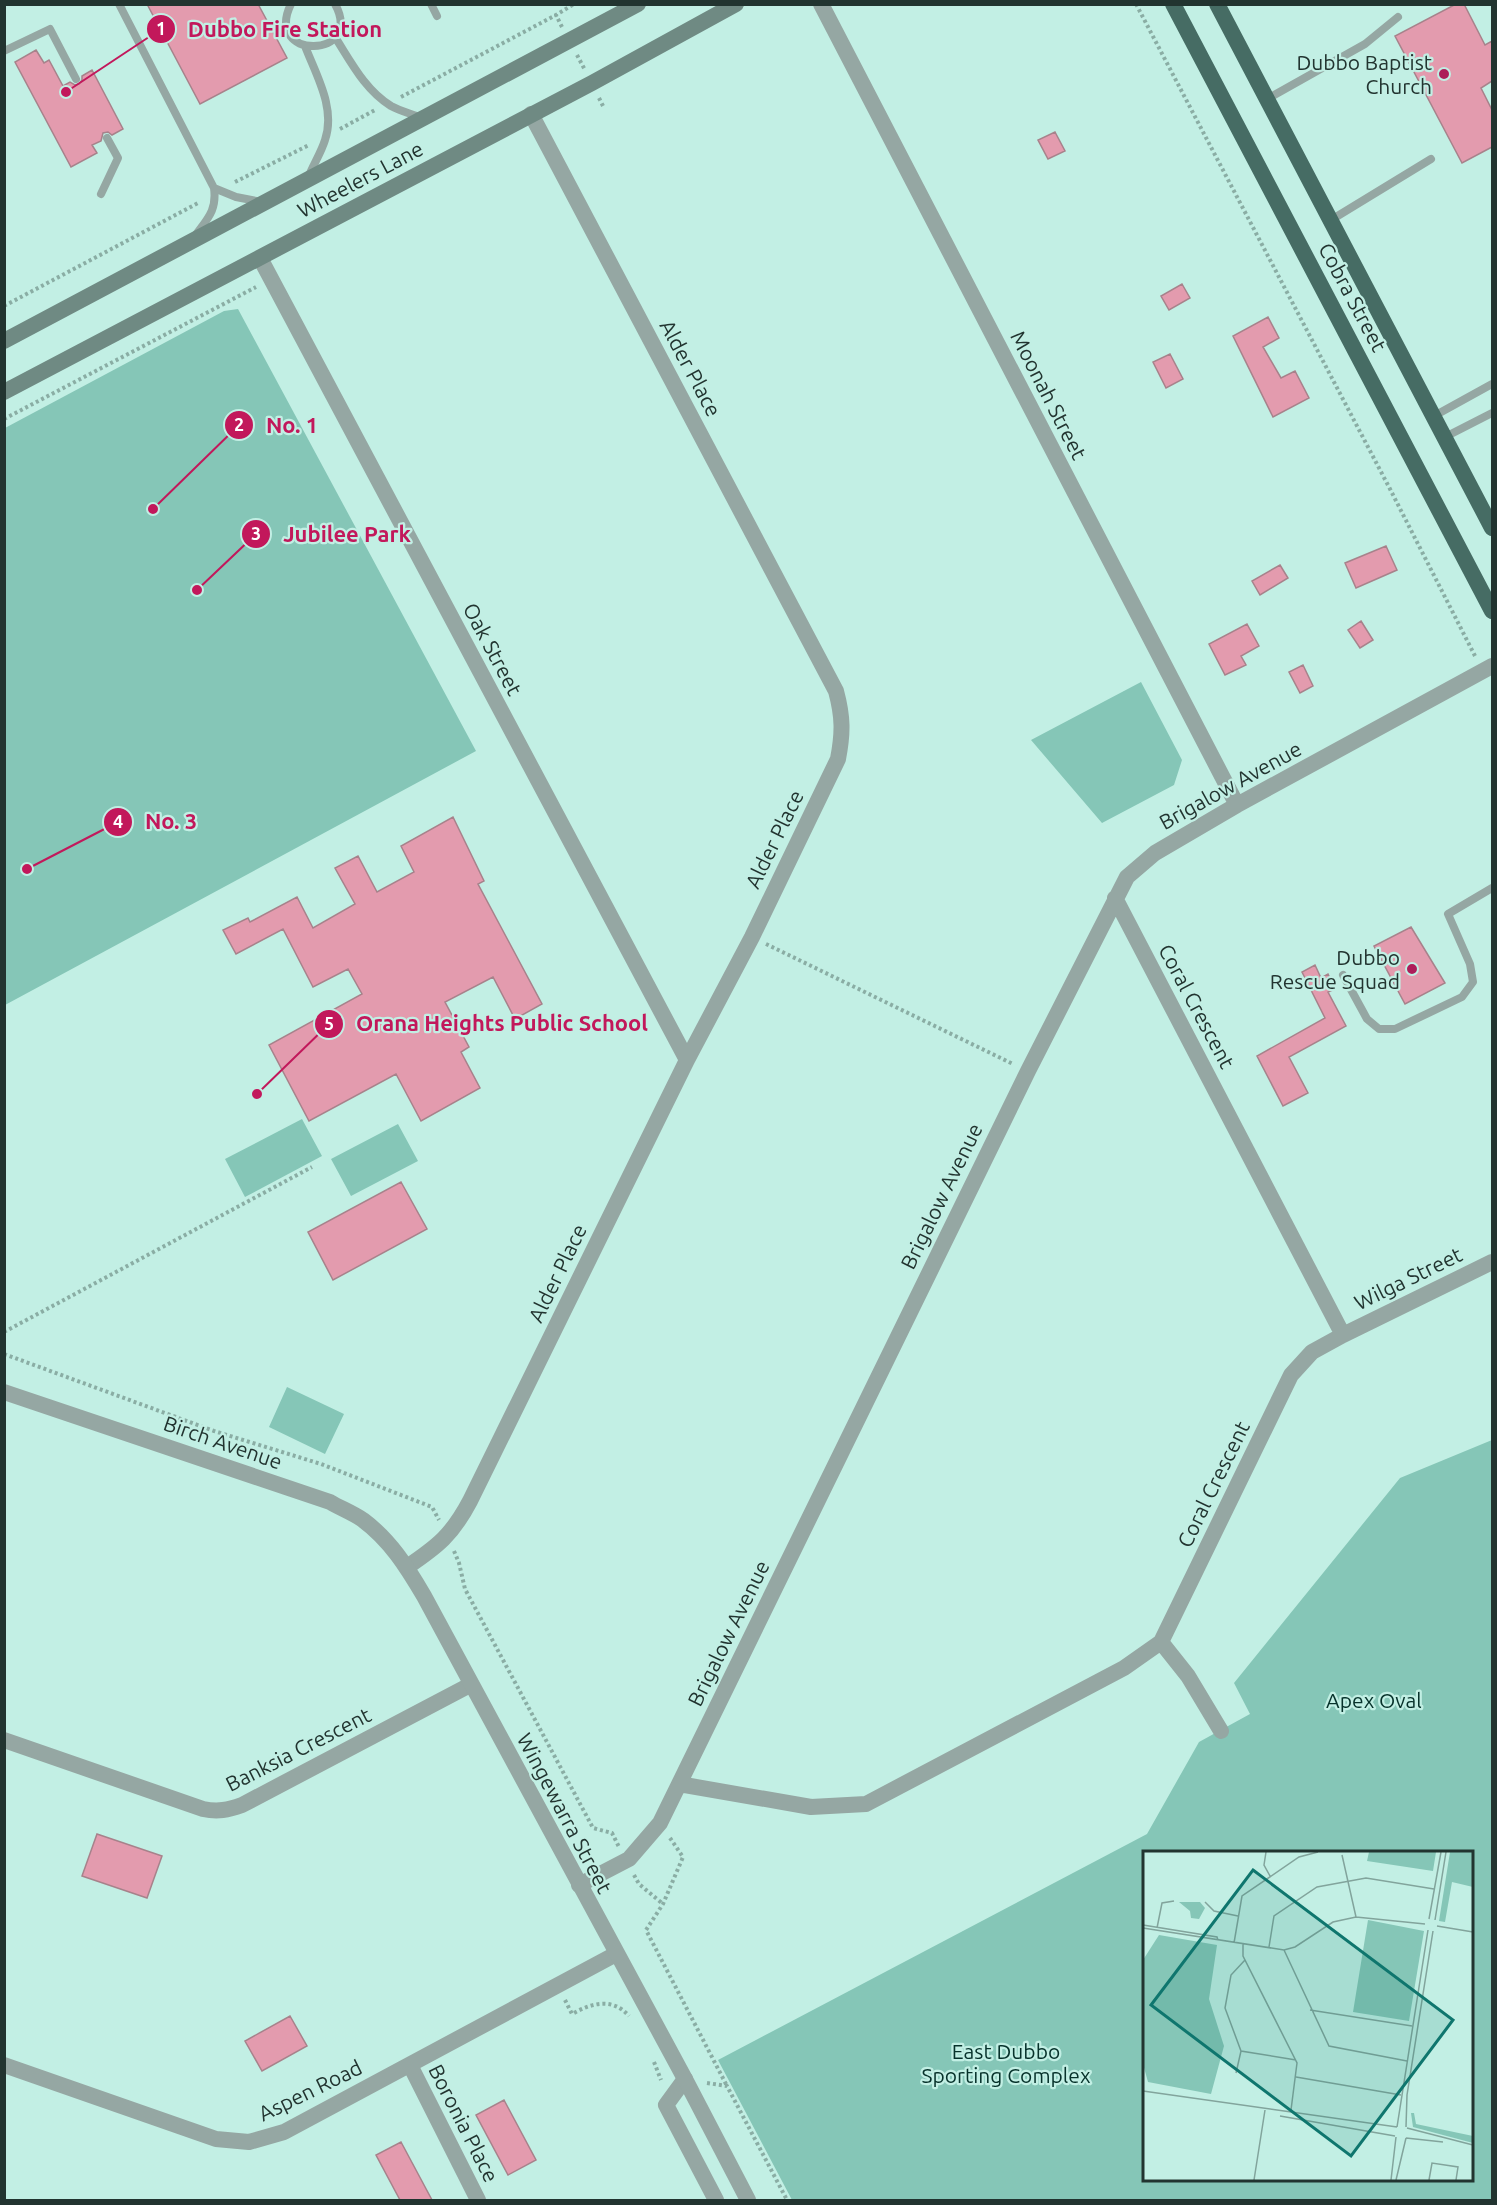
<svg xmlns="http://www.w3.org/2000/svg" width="1497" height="2205" viewBox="0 0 1497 2205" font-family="Ubuntu,sans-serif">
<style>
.green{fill:#85c6b7;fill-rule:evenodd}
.building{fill:#e39bae;stroke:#a7828b;stroke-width:1.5}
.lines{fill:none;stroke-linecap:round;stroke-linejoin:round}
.path{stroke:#8aada4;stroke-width:4;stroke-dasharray:3 3;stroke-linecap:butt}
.service{stroke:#95a7a3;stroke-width:8}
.minor{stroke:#95a7a3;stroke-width:16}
.tertiary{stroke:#95a7a3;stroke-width:16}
.secondary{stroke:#6f8a83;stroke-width:16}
.trunk{stroke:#466c64;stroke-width:16}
.poi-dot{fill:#ad1e5a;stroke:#c2efe4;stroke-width:2}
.labels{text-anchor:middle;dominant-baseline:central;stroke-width:4.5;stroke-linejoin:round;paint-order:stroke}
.poi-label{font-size:21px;fill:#223430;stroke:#c2efe4;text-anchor:end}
.street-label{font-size:21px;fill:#223430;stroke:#c2efe4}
.park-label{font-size:21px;fill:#07322b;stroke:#c2efe4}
.inset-road{fill:none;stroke:#82a49c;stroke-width:1.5}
.view{fill:#0f766e;fill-opacity:0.15;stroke:#0f766e;stroke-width:3}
.inset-edge{fill:none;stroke:#223430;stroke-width:3}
.leader{fill:none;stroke:#c2185b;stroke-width:2}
.callout-dot{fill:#c2185b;stroke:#c2efe4;stroke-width:2}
.mark-label{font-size:18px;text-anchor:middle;font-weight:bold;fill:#fff}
.callout-label{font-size:22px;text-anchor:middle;font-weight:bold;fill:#c2185b;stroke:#c2efe4;stroke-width:4.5;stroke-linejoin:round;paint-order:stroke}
</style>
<rect width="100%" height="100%" fill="#c2efe4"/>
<path class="green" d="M 238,309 L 476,751 L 5,1005 L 5,428 L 224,311 Z
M 1141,682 L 1182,760 L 1174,785 L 1102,823 L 1031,740 Z
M 302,1119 L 322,1156 L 245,1197 L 225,1159 Z
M 398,1124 L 418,1161 L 351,1196 L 331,1159 Z
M 287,1387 L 344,1414 L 325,1454 L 269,1427 Z
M 1492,1440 L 1492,2200 L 792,2200 L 718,2060 L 1147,1834 L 1199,1742 L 1250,1714 L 1234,1683 L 1400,1478 ZM 1144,1852 L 1472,1852 L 1472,2180 L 1144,2180 Z"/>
<path class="building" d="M 147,4 L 258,4 L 287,58 L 200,104 Z
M 1456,4 L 1464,4 L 1485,45 L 1492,41 L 1492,81 L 1481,88 L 1492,110 L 1492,147 L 1462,163 L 1395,36 Z
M 36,50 L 44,63 L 49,60 L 63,86 L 70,82 L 75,85 L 79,84 L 82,80 L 82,76 L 92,70 L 123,129 L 112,135 L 108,132 L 103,133 L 101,141 L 92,145 L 97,153 L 71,167 L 15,62 Z
M 1055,132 L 1065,151 L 1048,159 L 1038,140 Z
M 1182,284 L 1190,298 L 1169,310 L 1161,296 Z
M 1268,317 L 1279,338 L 1263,347 L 1281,378 L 1295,371 L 1309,398 L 1273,417 L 1233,336 Z
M 1170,354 L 1183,379 L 1166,388 L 1153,362 Z
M 1386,546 L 1397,570 L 1356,588 L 1345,563 Z
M 1280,565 L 1288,578 L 1260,595 L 1252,581 Z
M 1361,621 L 1373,640 L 1360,648 L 1348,630 Z
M 1247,624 L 1259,646 L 1241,656 L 1246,665 L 1225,675 L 1209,644 Z
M 1303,665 L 1313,686 L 1300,693 L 1289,672 Z
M 453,817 L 484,881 L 478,884 L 542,1004 L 515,1019 L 493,977 L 445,1002 L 469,1047 L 461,1052 L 480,1088 L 421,1121 L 396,1074 L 309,1121 L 269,1045 L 362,994 L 348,969 L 313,987 L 283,929 L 236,954 L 223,930 L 248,918 L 250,922 L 297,897 L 313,928 L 355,904 L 335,868 L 358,856 L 377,892 L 414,872 L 401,846 Z
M 1411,927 L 1445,983 L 1405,1004 L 1374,946 Z
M 1315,965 L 1321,978 L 1328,974 L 1335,989 L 1328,992 L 1346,1026 L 1289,1057 L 1308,1093 L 1283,1106 L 1257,1056 L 1325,1018 L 1302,972 Z
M 401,1182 L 427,1229 L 333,1280 L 308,1232 Z
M 97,1834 L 162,1856 L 147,1898 L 82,1876 Z
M 290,2016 L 307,2046 L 262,2071 L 245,2041 Z
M 504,2100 L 536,2160 L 508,2175 L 476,2115 Z
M 401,2142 L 432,2200 L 400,2200 L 376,2155 Z"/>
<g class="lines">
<path class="path" d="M 1136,4 L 1390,489 L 1475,656
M 562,27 L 556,15 L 574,4
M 577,55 L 585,70
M 401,97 L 556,15
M 599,98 L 603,106
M 340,129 L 375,110
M 235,182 L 309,145
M 4,306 L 200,202
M 4,419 L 256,287
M 766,944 L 1013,1064
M 4,1332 L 312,1167
M 4,1354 L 214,1431 L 321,1464 L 432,1507 L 439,1520
M 454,1551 L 459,1563 L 465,1589 L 593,1828 L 612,1833 L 619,1847
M 670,1838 L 683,1857 L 663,1904 L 646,1930 L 727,2086
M 634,1875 L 639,1884 L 663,1904
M 565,2000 L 572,2014 C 592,2003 612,1997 629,2016
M 654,2062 L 661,2080
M 707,2083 L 727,2086 L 787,2200"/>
<path class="service" d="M 119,4 L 214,188 C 217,210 208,218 195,236
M 291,4 C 263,61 365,59 335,4
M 431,4 L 437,16
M 335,37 C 351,62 365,90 391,106 C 400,111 412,114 422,118
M 305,46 C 316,75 336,108 325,140 C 321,153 313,165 308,178
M 4,51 L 50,29 L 76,79
M 1267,99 L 1365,44 L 1398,17
M 214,188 L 236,197 L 262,202
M 101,194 L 118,158 L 107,138
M 1331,220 L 1431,159
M 1434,416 L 1492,384
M 1445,437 L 1492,413
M 1343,975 L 1367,1019 L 1379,1029 L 1395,1029 L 1462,997 L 1473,982 L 1470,964 L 1448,914 L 1492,888"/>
<path class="minor" d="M 821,4 L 1237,805
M 260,258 L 687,1060
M 1343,1335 L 1492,1262
M 407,1567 C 438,1546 452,1535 470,1501 L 687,1060 L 752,937 L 838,759 C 843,733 843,717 836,691 L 531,114
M 1161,1642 L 1188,1676 L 1221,1731
M 4,1740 L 203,1809 C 218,1812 228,1810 242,1805 L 470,1685
M 679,1784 L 811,1807 L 866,1804 L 1124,1668 L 1161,1642 L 1291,1375 L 1312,1352 L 1343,1335 L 1115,898
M 579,1885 L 629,1859 L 660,1823 L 1028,1071 L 1127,877 L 1155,853 L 1237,805 L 1492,666
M 4,2065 L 216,2139 L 249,2142 L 284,2132 L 616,1954
M 410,2065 L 478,2200
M 685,2079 L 666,2105 L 716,2200"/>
<path class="tertiary" d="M 4,1392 L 330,1502 C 340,1508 353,1513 363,1520 C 390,1540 407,1567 424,1596 L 685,2079 L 748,2200"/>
<path class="secondary" d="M 4,341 L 638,4
M 4,392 L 592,83 L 736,4"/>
<path class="trunk" d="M 1173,4 L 1492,611
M 1217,4 L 1492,528"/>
</g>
<g class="poi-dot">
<circle cx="1444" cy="74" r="6"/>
<circle cx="1412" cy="969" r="6"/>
</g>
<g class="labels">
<g class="poi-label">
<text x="1432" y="62">Dubbo Baptist<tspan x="1432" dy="24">Church</tspan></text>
<text x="1400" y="957">Dubbo<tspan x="1400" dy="24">Rescue Squad</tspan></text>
</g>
<g class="street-label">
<text transform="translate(360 179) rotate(-28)">Wheelers Lane</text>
<text transform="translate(1353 297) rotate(62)">Cobra Street</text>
<text transform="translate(691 368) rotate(62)">Alder Place</text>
<text transform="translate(1049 395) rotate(63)">Moonah Street</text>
<text transform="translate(493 649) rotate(62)">Oak Street</text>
<text transform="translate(1230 785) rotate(-29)">Brigalow Avenue</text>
<text transform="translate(774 839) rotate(-64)">Alder Place</text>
<text transform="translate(1197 1006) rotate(62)">Coral Crescent</text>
<text transform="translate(941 1196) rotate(-64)">Brigalow Avenue</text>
<text transform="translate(557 1273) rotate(-64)">Alder Place</text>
<text transform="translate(1408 1278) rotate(-26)">Wilga Street</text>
<text transform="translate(223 1442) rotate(19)">Birch Avenue</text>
<text transform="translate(1213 1484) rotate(-64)">Coral Crescent</text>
<text transform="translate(728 1633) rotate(-64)">Brigalow Avenue</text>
<text transform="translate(298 1749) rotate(-27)">Banksia Crescent</text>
<text transform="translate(565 1813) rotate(62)">Wingewarra Street</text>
<text transform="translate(310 2090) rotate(-26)">Aspen Road</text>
<text transform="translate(464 2123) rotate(63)">Boronia Place</text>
</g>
<g class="park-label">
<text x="1374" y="1700">Apex Oval</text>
<text x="1006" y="2051">East Dubbo<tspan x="1006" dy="24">Sporting Complex</tspan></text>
</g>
</g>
<g transform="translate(1143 1851)">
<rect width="330" height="330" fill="#c2efe4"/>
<path d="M 226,1 L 293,1 L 290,20 L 224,10 ZM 307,1 L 330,1 L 330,36 L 309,31 L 302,71 L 296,70 ZM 36,51 L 57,51 L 62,57 L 56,68 L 48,67 L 47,60 ZM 225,69 L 281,80 L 266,170 L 210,161 ZM 16,84 L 74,94 L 66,148 L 81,195 L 68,243 L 5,231 L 0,213 L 0,109 ZM 268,262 L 271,262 L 273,273 L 330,285 L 330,292 L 270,276 Z" fill="#85c6b7"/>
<path class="inset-road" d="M 123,1 L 121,14 L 127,25M 199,4 L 213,66M 62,51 L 71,60 L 95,65M 286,68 L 298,1M 292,69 L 303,1M 0,74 L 74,86 L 75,89M 294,75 L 330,81M 0,77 L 141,99 L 152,96 L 190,71 L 213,66 L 282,73M 14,77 L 19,52 L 31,50M 91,92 L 99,45 L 156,6 L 175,1M 100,93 L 100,105 L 154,212 L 148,259M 126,96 L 131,65 L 174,36 L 223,27 L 291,38M 141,99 L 186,195 L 264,210M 102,109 L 88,124 L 82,157 L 98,200 L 153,209M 167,159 L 269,175M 93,222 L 98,200M 153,226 L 258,244M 0,240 L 254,276M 137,265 L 252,285M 254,276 L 285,79M 263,276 L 264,244 L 290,80M 264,277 L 330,294M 263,287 L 300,291M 111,329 L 122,259M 248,329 L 253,286M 253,329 L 263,287M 286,329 L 289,312 L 315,316 L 313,329"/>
<path class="view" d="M 110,19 L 310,169 L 208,305 L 8,154 Z"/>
<rect width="330" height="330" class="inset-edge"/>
</g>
<path class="leader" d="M66 92L161 29M153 509L239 425M197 590L256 534M27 869L118 822M257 1094L329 1024"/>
<g class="callout-dot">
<circle cx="66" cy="92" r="6"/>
<circle cx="153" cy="509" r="6"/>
<circle cx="197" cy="590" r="6"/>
<circle cx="27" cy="869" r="6"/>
<circle cx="257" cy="1094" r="6"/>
<circle cx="161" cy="29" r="15"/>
<circle cx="239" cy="425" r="15"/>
<circle cx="256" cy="534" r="15"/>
<circle cx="118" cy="822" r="15"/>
<circle cx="329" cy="1024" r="15"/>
</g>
<g class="mark-label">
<text x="161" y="35">1</text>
<text x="239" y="431">2</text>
<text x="256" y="540">3</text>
<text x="118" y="828">4</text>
<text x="329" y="1030">5</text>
</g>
<g class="callout-label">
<text x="285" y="37">Dubbo Fire Station</text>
<text x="292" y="433">No. 1</text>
<text x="347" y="542">Jubilee Park</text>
<text x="171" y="829">No. 3</text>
<text x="502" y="1031">Orana Heights Public School</text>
</g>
<rect width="1497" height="2205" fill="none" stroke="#223430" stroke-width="12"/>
</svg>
